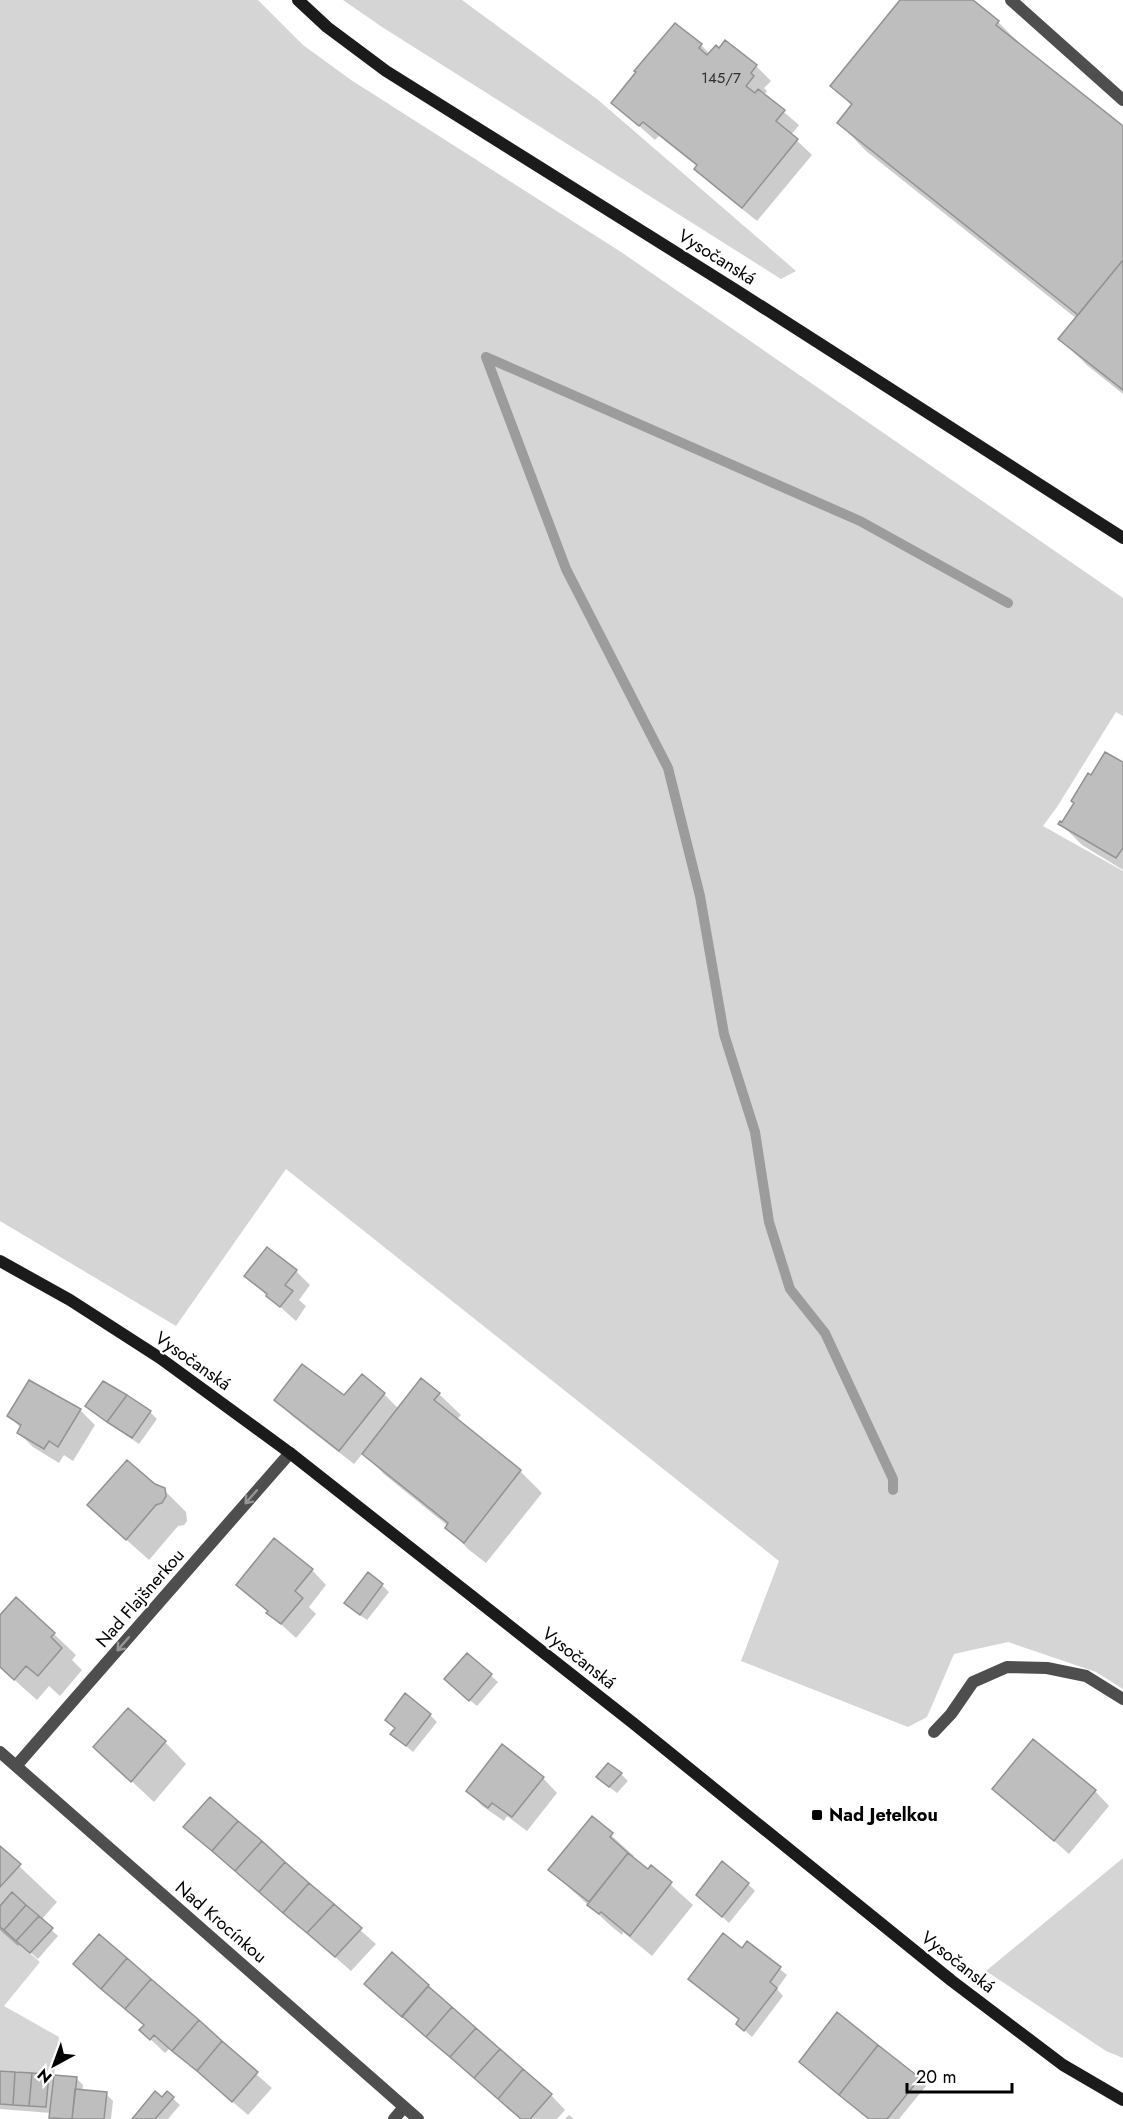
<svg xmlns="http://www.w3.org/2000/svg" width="1123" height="2119" viewBox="0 0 1123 2119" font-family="Jost,sans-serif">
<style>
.green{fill:#d5d5d5}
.shadow{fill:#0003}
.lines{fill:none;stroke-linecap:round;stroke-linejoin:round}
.stream{stroke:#9c9c9c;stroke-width:10}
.building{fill:#bebebe;stroke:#929292;stroke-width:1.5}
.lane{stroke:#4e4e4e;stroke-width:12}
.street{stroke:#4e4e4e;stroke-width:12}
.secondary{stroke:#1b1b1b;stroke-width:12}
.oneway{stroke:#959595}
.poi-dot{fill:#000;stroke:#fff;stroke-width:2}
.labels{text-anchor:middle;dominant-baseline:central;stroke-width:4.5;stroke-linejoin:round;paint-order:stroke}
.number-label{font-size:15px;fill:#303030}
.street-label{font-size:18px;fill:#000;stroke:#fff}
.poi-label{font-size:18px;font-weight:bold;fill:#000;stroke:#fff;text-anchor:start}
</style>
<rect width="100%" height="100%" fill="#fff"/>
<path class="green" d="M 0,0 L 258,0 L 303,45 L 351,80 L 621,252 L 1123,598 L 1123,716 L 1116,712 L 1057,807 L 1043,826 L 1123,871 L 1123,1689 L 1096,1672 L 1008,1642 L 954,1654 L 927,1717 L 908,1727 L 741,1661 L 779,1561 L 286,1169 L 176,1326 L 0,1221 Z
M 343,0 L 462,0 L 597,99 L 796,271 L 781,279 L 382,27 Z
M 1123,1858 L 1123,2058 L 1106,2051 L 986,1971 Z
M 0,1927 L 40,1962 L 4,2006 L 59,2037 L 54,2075 L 0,2070 Z"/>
<path class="shadow" d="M 902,0 L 970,0 L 998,22 L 1026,50 L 1123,128 L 1123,394 L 1088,366 L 1060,339 L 1077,319 L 866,151 L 839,123 L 852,106 L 832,86 Z
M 701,45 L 710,54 L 756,66 L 771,81 L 764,88 L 767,91 L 764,95 L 799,125 L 791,135 L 812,155 L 757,221 L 711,184 L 696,169 L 698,167 L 659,136 L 655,140 L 613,103 Z
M 1123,764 L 1123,870 L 1082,845 L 1060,823 L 1063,824 L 1092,777 Z
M 296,1271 L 310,1285 L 299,1300 L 306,1306 L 296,1321 L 246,1276 Z
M 384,1394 L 399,1409 L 439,1394 L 461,1415 L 456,1420 L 520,1471 L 542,1493 L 486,1563 L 468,1549 L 447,1527 L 448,1526 L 385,1475 L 363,1453 L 354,1464 L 291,1415 L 276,1400 Z
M 87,1406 L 150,1412 L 157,1419 L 139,1444 L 94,1413 Z
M 80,1410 L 95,1425 L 73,1461 L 64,1455 L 59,1463 L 33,1447 L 19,1433 L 21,1428 L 9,1416 Z
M 154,1486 L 164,1490 L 186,1512 L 187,1521 L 184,1525 L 178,1526 L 149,1560 L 111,1526 Z
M 274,1540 L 312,1570 L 326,1585 L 309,1607 L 316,1614 L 296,1638 L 238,1585 Z
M 382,1585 L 389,1592 L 367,1620 L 353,1610 Z
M 0,1618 L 54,1634 L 76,1655 L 72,1660 L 82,1670 L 60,1696 L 49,1686 L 37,1700 L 0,1667 Z
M 468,1655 L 498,1682 L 477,1706 L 453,1686 Z
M 430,1715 L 437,1722 L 413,1752 L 392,1734 Z
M 165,1742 L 186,1764 L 154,1802 L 95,1747 Z
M 621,1774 L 628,1781 L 617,1793 L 605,1784 Z
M 543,1778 L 557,1793 L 527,1831 L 507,1816 L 504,1821 L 482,1806 L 468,1791 Z
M 994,1788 L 1095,1791 L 1109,1806 L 1069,1854 Z
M 210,1799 L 376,1944 L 351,1971 L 186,1827 Z
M 592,1818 L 634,1856 L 632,1858 L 648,1871 L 651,1867 L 693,1905 L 652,1956 L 623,1932 L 622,1935 L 611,1926 L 550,1870 Z
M 0,1848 L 57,1902 L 41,1920 L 58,1936 L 38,1959 L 20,1943 L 18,1946 L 0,1930 Z
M 748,1884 L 755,1891 L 729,1923 L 705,1901 Z
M 99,1936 L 272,2088 L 248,2115 L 170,2048 L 165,2053 L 141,2030 L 145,2026 L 90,1979 Z
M 748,1943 L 787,1975 L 777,1989 L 783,1996 L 752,2037 L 738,2024 L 741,2020 L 742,1950 Z
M 392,1954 L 551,2095 L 565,2110 L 557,2119 L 521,2119 L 380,1998 L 366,1984 Z
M 0,2072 L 48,2075 L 55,2082 L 76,2078 L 83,2085 L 82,2091 L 106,2094 L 113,2101 L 111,2119 L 53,2119 L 51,2113 L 0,2109 Z
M 919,2079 L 926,2086 L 899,2119 L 869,2119 Z
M 167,2093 L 180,2105 L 168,2119 L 134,2119 Z
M 569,2115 L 574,2119 L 565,2119 Z"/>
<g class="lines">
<path class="stream" d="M 486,357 L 566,569 L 668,768 L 700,896 L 724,1034 L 755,1132 L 769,1222 L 790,1289 L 825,1333 L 893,1479 L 893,1490
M 486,357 L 860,521 L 1008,603"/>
</g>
<path class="building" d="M 900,0 L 973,0 L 999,21 L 996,25 L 1123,126 L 1123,260 L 1078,315 L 837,123 L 852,104 L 830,86 Z
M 675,23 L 702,44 L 699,48 L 707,55 L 716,45 L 719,48 L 725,40 L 757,65 L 751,73 L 754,76 L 746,86 L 755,93 L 758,89 L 785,110 L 776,121 L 798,139 L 742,208 L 694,169 L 697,165 L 643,122 L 639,126 L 611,103 L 636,72 L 634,71 Z
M 1123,260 L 1123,390 L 1058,339 Z
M 1105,752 L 1123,762 L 1123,848 L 1116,858 L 1058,824 L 1060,821 L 1062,822 L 1074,803 L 1071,801 L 1088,773 L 1091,775 Z
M 267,1247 L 297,1270 L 285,1285 L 293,1291 L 280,1307 L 266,1296 L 267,1294 L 244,1276 Z
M 302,1364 L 344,1395 L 362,1374 L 385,1393 L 339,1451 L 274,1400 Z
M 421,1378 L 440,1393 L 434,1400 L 521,1470 L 464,1543 L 445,1528 L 448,1523 L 362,1454 Z
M 29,1380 L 81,1409 L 58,1447 L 49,1441 L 44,1449 L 17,1433 L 21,1425 L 7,1416 Z
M 103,1381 L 127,1395 L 107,1422 L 85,1406 Z
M 127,1395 L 151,1411 L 132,1438 L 107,1422 Z
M 127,1460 L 155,1484 L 165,1488 L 166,1496 L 162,1503 L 156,1505 L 126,1540 L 87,1505 Z
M 274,1538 L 313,1569 L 295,1591 L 303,1598 L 281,1624 L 266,1613 L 268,1611 L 236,1585 Z
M 368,1572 L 383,1584 L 360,1615 L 344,1603 Z
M 16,1597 L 55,1633 L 51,1637 L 62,1648 L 38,1676 L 26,1666 L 14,1680 L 0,1667 L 0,1615 Z
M 467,1653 L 492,1674 L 469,1701 L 444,1679 Z
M 405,1693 L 431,1714 L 406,1746 L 390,1734 L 395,1728 L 385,1720 Z
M 128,1708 L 166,1741 L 131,1782 L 93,1747 Z
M 1033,1739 L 1096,1790 L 1054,1841 L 992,1789 Z
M 502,1744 L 544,1777 L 512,1817 L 492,1803 L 488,1808 L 466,1791 Z
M 608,1763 L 622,1773 L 609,1787 L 596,1777 Z
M 210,1797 L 238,1821 L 212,1851 L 183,1827 Z
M 592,1816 L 613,1833 L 610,1837 L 628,1853 L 589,1902 L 548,1870 Z
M 238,1821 L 262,1841 L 235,1871 L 212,1851 Z
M 262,1841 L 285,1862 L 259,1892 L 235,1871 Z
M 0,1846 L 21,1864 L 0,1887 Z
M 628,1853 L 648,1869 L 651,1865 L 672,1882 L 630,1936 L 601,1912 L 599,1914 L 587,1905 Z
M 722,1861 L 749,1883 L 722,1917 L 696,1895 Z
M 285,1862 L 309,1883 L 283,1913 L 259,1892 Z
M 309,1883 L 334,1904 L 307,1933 L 283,1913 Z
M 12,1892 L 26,1905 L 4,1930 L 0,1927 L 0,1906 Z
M 334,1904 L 362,1928 L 335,1957 L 307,1933 Z
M 26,1905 L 39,1916 L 16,1941 L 4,1930 Z
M 39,1916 L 53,1928 L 30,1953 L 16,1941 Z
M 723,1933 L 742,1948 L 747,1941 L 781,1967 L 770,1982 L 777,1988 L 744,2031 L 736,2024 L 739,2019 L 688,1979 Z
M 99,1934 L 127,1958 L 101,1989 L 73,1964 Z
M 392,1952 L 429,1985 L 402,2017 L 364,1984 Z
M 127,1958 L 151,1979 L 125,2009 L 101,1989 Z
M 151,1979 L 199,2020 L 172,2051 L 154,2035 L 150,2040 L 139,2030 L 144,2025 L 125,2009 Z
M 428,1986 L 452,2007 L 426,2037 L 402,2016 Z
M 452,2007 L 476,2028 L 450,2057 L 426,2037 Z
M 837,2012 L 878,2045 L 839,2095 L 799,2062 Z
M 199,2020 L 222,2041 L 197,2071 L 172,2051 Z
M 476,2028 L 500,2049 L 474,2078 L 450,2057 Z
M 222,2041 L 258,2072 L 232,2102 L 197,2071 Z
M 878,2045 L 920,2078 L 887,2119 L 869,2119 L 839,2095 Z
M 500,2049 L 523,2069 L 498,2099 L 474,2078 Z
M 523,2069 L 552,2094 L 530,2119 L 521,2119 L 498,2099 Z
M 0,2071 L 15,2072 L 13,2105 L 0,2104 Z
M 15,2072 L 32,2073 L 29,2106 L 13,2105 Z
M 32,2073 L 49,2074 L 46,2107 L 29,2106 Z
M 54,2075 L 77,2077 L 72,2119 L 49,2118 Z
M 75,2089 L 107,2092 L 104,2119 L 72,2119 Z
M 155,2091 L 162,2097 L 167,2091 L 174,2097 L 155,2119 L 132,2119 Z"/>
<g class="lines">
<path class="lane" d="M 1011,0 L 1123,100
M 934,1732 L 951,1714 L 973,1682 L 1007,1667 L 1047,1668 L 1086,1676 L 1123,1699"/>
<path class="street" d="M 0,1752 L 418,2119
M 16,1766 L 290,1453
M 394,2119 L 404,2107"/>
<path class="secondary" d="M 298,0 L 327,27 L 386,71 L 739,292 L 1123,538
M 0,1261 L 70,1300 L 160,1358 L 290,1453 L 633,1723 L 952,1981 L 1063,2065 L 1123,2100"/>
</g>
<defs><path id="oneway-shaft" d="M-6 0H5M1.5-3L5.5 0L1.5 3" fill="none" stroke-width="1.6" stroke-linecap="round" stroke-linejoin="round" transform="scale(1.5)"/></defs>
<g class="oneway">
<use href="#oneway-shaft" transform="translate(251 1497) rotate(131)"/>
<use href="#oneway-shaft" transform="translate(123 1644) rotate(131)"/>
</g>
<rect class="poi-dot" x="811" y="1809" width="12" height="12" rx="3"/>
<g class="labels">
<g class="number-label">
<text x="721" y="78">145/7</text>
</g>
<g class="street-label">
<text transform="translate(717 257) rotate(32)">Vysočanská</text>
<text transform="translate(193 1361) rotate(35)">Vysočanská</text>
<text transform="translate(140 1598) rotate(-49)">Nad Flajšnerkou</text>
<text transform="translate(579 1658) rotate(38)">Vysočanská</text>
<text transform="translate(221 1922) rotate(41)">Nad Krocínkou</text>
<text transform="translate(958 1962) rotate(38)">Vysočanská</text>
</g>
<g class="poi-label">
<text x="829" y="1815">Nad Jetelkou</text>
</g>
</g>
<g transform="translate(54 2065) rotate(221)" stroke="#ffffff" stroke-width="4.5" paint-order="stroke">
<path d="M0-4.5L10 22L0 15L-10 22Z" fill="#000000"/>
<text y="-9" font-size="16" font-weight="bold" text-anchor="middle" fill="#000000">N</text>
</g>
<path d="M907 2083v9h105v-9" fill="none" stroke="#000000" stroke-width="3"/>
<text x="916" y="2083" font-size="18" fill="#000000" stroke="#ffffff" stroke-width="4.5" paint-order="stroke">20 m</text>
</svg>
